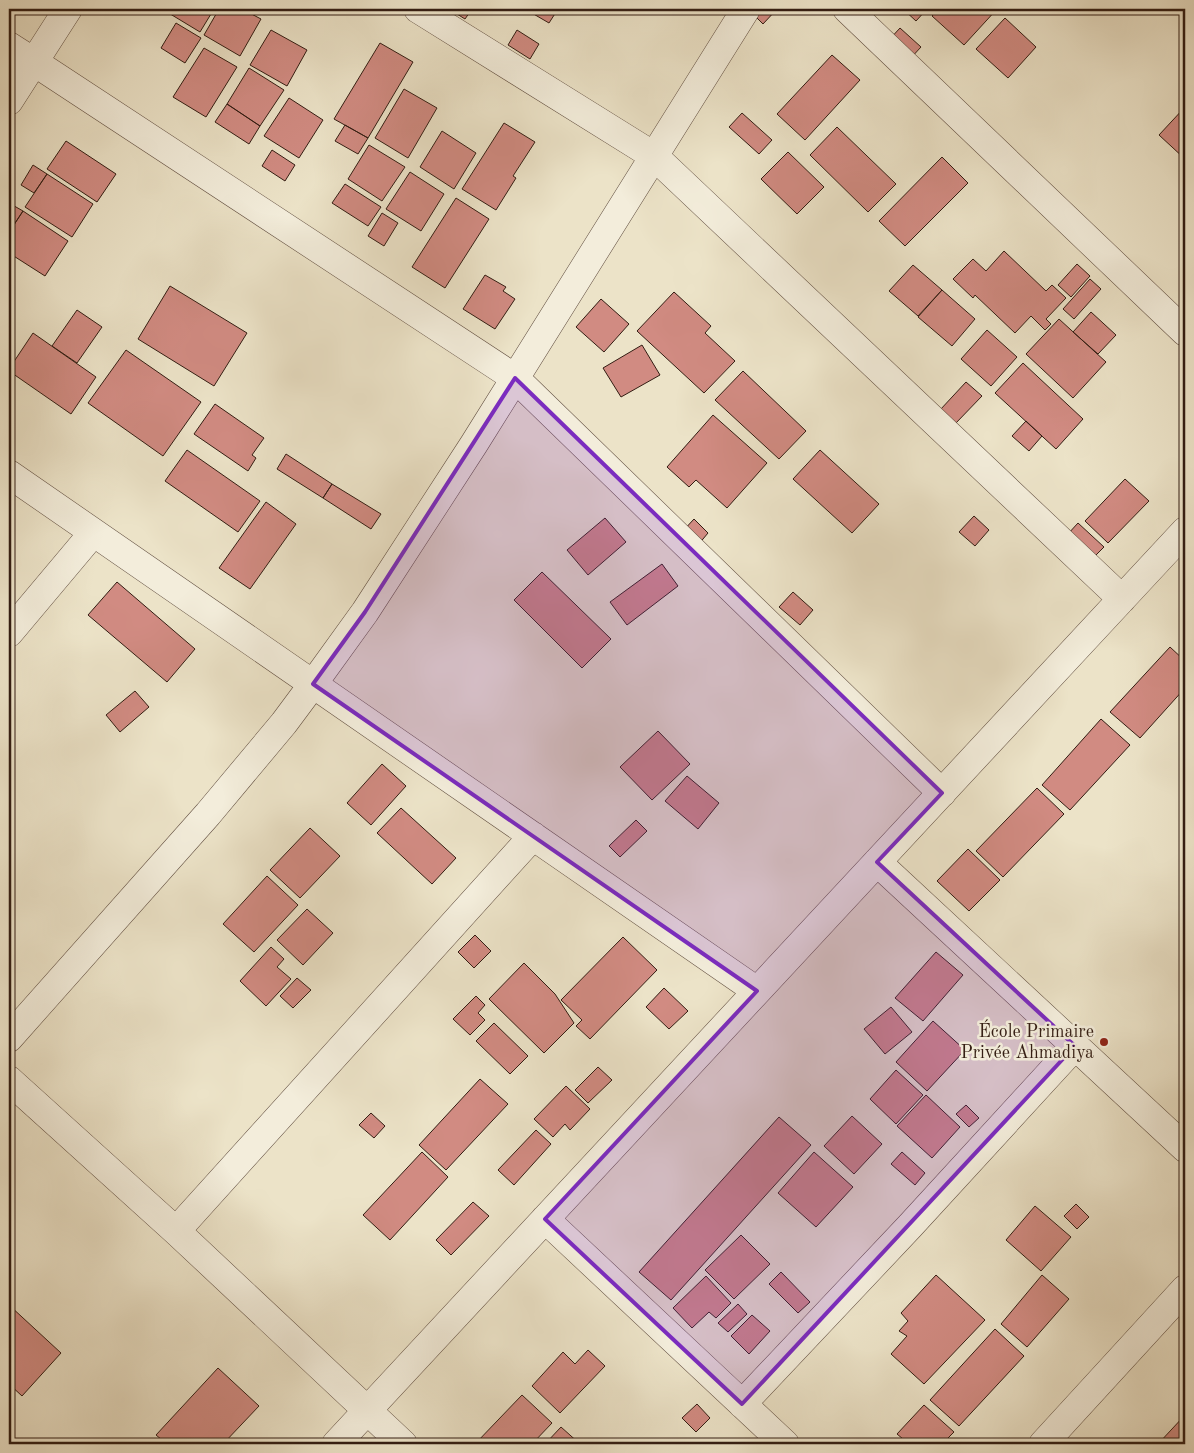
<svg xmlns="http://www.w3.org/2000/svg" width="1194" height="1453" viewBox="0 0 1194 1453" font-family="'Old Standard TT',serif">
<style>
.building{fill:#d18b82;stroke:#331d13}
.lines{fill:none;stroke-linecap:round;stroke-linejoin:round}
.minor-casing{stroke:#614e40;stroke-width:29}
.minor{stroke:#f3eddb;stroke-width:28}
.marked{fill:#7b2cbf;fill-opacity:0.2;stroke:#7b2cbf;stroke-width:4;stroke-linejoin:round}
.poi-dot{fill:#8f2418;stroke:#f3eddb;stroke-width:2}
.labels{text-anchor:middle;dominant-baseline:central;stroke-width:5;stroke-linejoin:round;paint-order:stroke}
.poi-label{font-size:18px;fill:#331d13;stroke:#f3eddb;text-anchor:end}
</style>
<rect width="100%" height="100%" fill="#ece3c8"/>
<filter id="stains"><feTurbulence type="fractalNoise" baseFrequency=".004" numOctaves="4"/><feColorMatrix values="0 0 0 0 .2 0 0 0 0 .09 0 0 0 0 .02 0 0 0 .5 -.17"/></filter>
<radialGradient id="worn" r=".72"><stop offset=".6" stop-color="#630" stop-opacity="0"/><stop offset="1" stop-color="#630" stop-opacity=".3"/></radialGradient>
<path class="building" d="M 162,9 L 214,9 L 200,32 Z
M 219,9 L 242,9 L 261,19 L 240,56 L 204,35 Z
M 449,9 L 472,9 L 465,19 Z
M 525,9 L 558,9 L 549,23 Z
M 757,9 L 777,9 L 763,24 L 753,14 Z
M 903,9 L 927,9 L 916,21 Z
M 939,9 L 997,9 L 964,45 L 932,16 Z
M 1005,18 L 1036,47 L 1008,78 L 976,49 Z
M 176,23 L 201,38 L 185,63 L 161,48 Z
M 900,28 L 921,47 L 909,60 L 888,41 Z
M 271,30 L 307,50 L 287,86 L 250,65 Z
M 517,30 L 539,44 L 530,59 L 508,45 Z
M 380,43 L 413,62 L 368,138 L 334,119 Z
M 204,48 L 237,67 L 206,117 L 173,97 Z
M 832,55 L 860,80 L 805,140 L 777,114 Z
M 249,68 L 284,90 L 260,126 L 227,104 Z
M 404,89 L 437,108 L 408,158 L 375,138 Z
M 289,98 L 323,120 L 299,158 L 264,136 Z
M 227,104 L 260,126 L 249,144 L 215,122 Z
M 1185,107 L 1185,159 L 1159,135 Z
M 742,113 L 772,140 L 759,154 L 729,127 Z
M 504,123 L 535,142 L 513,176 L 516,178 L 496,210 L 462,189 Z
M 345,125 L 368,138 L 358,154 L 335,141 Z
M 837,127 L 896,184 L 868,212 L 810,155 Z
M 442,131 L 476,153 L 454,189 L 420,167 Z
M 66,141 L 116,174 L 97,202 L 47,169 Z
M 369,145 L 405,167 L 382,201 L 348,179 Z
M 272,150 L 295,165 L 285,181 L 262,166 Z
M 788,152 L 824,187 L 797,214 L 761,179 Z
M 942,157 L 968,183 L 905,246 L 879,221 Z
M 33,165 L 47,174 L 34,193 L 21,185 Z
M 410,172 L 444,194 L 421,231 L 386,209 Z
M 47,174 L 93,204 L 72,237 L 25,207 Z
M 345,184 L 381,207 L 368,226 L 332,203 Z
M 456,198 L 489,219 L 445,288 L 412,267 Z
M 9,203 L 23,211 L 10,231 L 9,230 Z
M 23,211 L 68,241 L 45,276 L 9,253 L 9,232 Z
M 382,213 L 398,223 L 384,246 L 368,236 Z
M 1004,251 L 1046,291 L 1052,285 L 1066,298 L 1046,319 L 1051,324 L 1045,330 L 1031,316 L 1015,333 L 975,295 L 973,298 L 953,279 L 973,259 L 986,271 Z
M 1077,264 L 1090,276 L 1071,297 L 1058,285 Z
M 913,265 L 942,290 L 918,316 L 889,291 Z
M 485,275 L 506,287 L 503,291 L 515,299 L 495,329 L 463,309 Z
M 1090,279 L 1101,289 L 1074,319 L 1063,309 Z
M 170,286 L 247,333 L 214,386 L 138,339 Z
M 942,290 L 975,319 L 952,346 L 918,317 Z
M 674,292 L 711,326 L 705,333 L 735,361 L 704,393 L 637,331 Z
M 601,299 L 629,324 L 604,352 L 576,327 Z
M 77,310 L 102,327 L 77,363 L 52,346 Z
M 1091,312 L 1116,335 L 1098,354 L 1073,332 Z
M 1059,319 L 1106,362 L 1073,398 L 1026,354 Z
M 987,330 L 1017,357 L 991,386 L 961,359 Z
M 33,333 L 96,377 L 71,414 L 9,371 L 9,369 Z
M 642,345 L 660,375 L 621,397 L 603,368 Z
M 126,350 L 201,402 L 163,456 L 88,403 Z
M 1023,363 L 1083,419 L 1056,449 L 995,393 Z
M 743,371 L 806,431 L 779,459 L 715,400 Z
M 966,382 L 982,396 L 955,424 L 940,410 Z
M 215,404 L 264,438 L 252,455 L 256,458 L 248,471 L 194,434 Z
M 713,415 L 767,463 L 727,508 L 696,480 L 689,487 L 667,467 Z
M 1026,421 L 1042,436 L 1029,451 L 1012,436 Z
M 187,450 L 260,501 L 238,532 L 165,481 Z
M 820,450 L 879,504 L 852,533 L 793,479 Z
M 286,454 L 332,484 L 323,498 L 277,469 Z
M 1125,479 L 1149,501 L 1108,543 L 1085,521 Z
M 332,484 L 381,514 L 371,529 L 323,498 Z
M 266,502 L 296,524 L 250,589 L 219,568 Z
M 974,516 L 989,530 L 975,546 L 959,532 Z
M 605,518 L 626,542 L 588,575 L 567,550 Z
M 694,519 L 708,533 L 698,545 L 682,532 Z
M 1078,523 L 1104,547 L 1092,559 L 1067,535 Z
M 662,564 L 678,586 L 627,625 L 610,602 Z
M 542,572 L 611,639 L 582,668 L 514,600 Z
M 117,582 L 195,649 L 167,682 L 88,615 Z
M 793,592 L 813,610 L 800,625 L 779,607 Z
M 1170,647 L 1185,661 L 1185,688 L 1140,738 L 1110,712 Z
M 135,691 L 149,707 L 120,732 L 106,715 Z
M 1101,719 L 1130,745 L 1070,810 L 1042,785 Z
M 658,731 L 690,764 L 652,800 L 620,767 Z
M 382,764 L 406,786 L 371,825 L 347,803 Z
M 687,776 L 719,803 L 698,829 L 665,801 Z
M 1037,788 L 1064,814 L 1003,877 L 976,851 Z
M 401,808 L 456,858 L 432,884 L 377,833 Z
M 636,820 L 647,831 L 620,857 L 609,846 Z
M 310,828 L 340,856 L 300,898 L 270,870 Z
M 968,849 L 1000,880 L 969,911 L 937,881 Z
M 267,876 L 298,905 L 254,952 L 223,924 Z
M 307,909 L 333,933 L 303,965 L 277,940 Z
M 475,935 L 491,951 L 474,968 L 458,952 Z
M 623,937 L 657,970 L 590,1039 L 576,1026 L 582,1020 L 561,1000 Z
M 271,947 L 284,959 L 277,967 L 291,979 L 266,1006 L 240,981 Z
M 936,952 L 963,975 L 923,1021 L 895,998 Z
M 524,963 L 555,994 L 574,1023 L 544,1053 L 489,999 Z
M 297,978 L 311,990 L 293,1008 L 280,996 Z
M 664,988 L 688,1011 L 669,1029 L 646,1007 Z
M 476,996 L 485,1005 L 478,1013 L 485,1020 L 470,1035 L 453,1019 Z
M 891,1007 L 912,1032 L 885,1054 L 864,1029 Z
M 933,1021 L 965,1050 L 927,1091 L 896,1062 Z
M 494,1023 L 528,1056 L 510,1074 L 476,1041 Z
M 598,1067 L 612,1080 L 588,1103 L 575,1090 Z
M 896,1070 L 923,1095 L 896,1124 L 870,1099 Z
M 480,1079 L 508,1104 L 446,1170 L 419,1145 Z
M 566,1086 L 590,1109 L 570,1130 L 565,1124 L 553,1137 L 534,1119 Z
M 926,1095 L 960,1127 L 932,1158 L 897,1126 Z
M 966,1105 L 979,1118 L 969,1127 L 956,1114 Z
M 371,1113 L 385,1126 L 374,1138 L 359,1125 Z
M 852,1116 L 882,1144 L 854,1174 L 824,1146 Z
M 779,1117 L 811,1145 L 671,1300 L 639,1272 Z
M 536,1130 L 551,1144 L 514,1185 L 498,1170 Z
M 422,1152 L 448,1177 L 390,1240 L 363,1215 Z
M 814,1152 L 853,1187 L 816,1227 L 778,1193 Z
M 902,1152 L 925,1173 L 915,1185 L 891,1164 Z
M 473,1202 L 489,1216 L 451,1255 L 436,1240 Z
M 1076,1204 L 1089,1217 L 1077,1229 L 1064,1216 Z
M 1035,1206 L 1071,1237 L 1041,1271 L 1006,1240 Z
M 741,1235 L 770,1264 L 734,1299 L 705,1270 Z
M 781,1272 L 810,1302 L 798,1313 L 769,1284 Z
M 936,1275 L 985,1320 L 924,1384 L 891,1354 L 907,1336 L 899,1331 L 908,1321 L 901,1313 Z
M 1042,1275 L 1069,1299 L 1027,1347 L 1001,1324 Z
M 706,1276 L 731,1303 L 716,1318 L 709,1312 L 692,1328 L 673,1308 Z
M 738,1304 L 747,1314 L 728,1332 L 718,1323 Z
M 9,1305 L 61,1353 L 22,1396 L 9,1384 Z
M 752,1315 L 770,1331 L 749,1354 L 731,1336 Z
M 995,1329 L 1024,1356 L 959,1426 L 930,1400 Z
M 588,1350 L 605,1366 L 560,1413 L 532,1386 L 563,1352 L 575,1364 Z
M 218,1368 L 259,1406 L 223,1444 L 167,1444 L 156,1435 Z
M 522,1395 L 552,1423 L 532,1444 L 475,1444 Z
M 697,1404 L 710,1418 L 696,1432 L 682,1418 Z
M 924,1405 L 954,1432 L 942,1444 L 909,1444 L 897,1434 Z
M 1185,1415 L 1185,1444 L 1158,1444 Z
M 561,1427 L 580,1444 L 545,1444 Z"/>
<g class="lines">
<g class="minor-casing">
<path id="minor" d="M 418,9 L 654,156 L 1122,599
M 847,9 L 1185,332
M 9,46 L 34,62 L 515,378 L 942,793
M 9,101 L 68,9
M 9,474 L 757,991
M 9,633 L 93,533
M 877,862 L 1185,1148
M 9,1038 L 208,814 L 284,723 L 313,684 L 365,612 L 474,444 L 746,9
M 9,1080 L 176,1231 L 403,1444
M 545,1219 L 785,1444
M 176,1231 L 533,836
M 742,1404 L 910,1226 L 1075,1046
M 336,1444 L 1185,531
M 1043,1444 L 1185,1289"/>
</g>
<use href="#minor" class="minor"/>
</g>
<path class="marked" d="M 515,378 L 942,793 L 877,862 L 1075,1046 L 742,1404 L 545,1219 L 757,991 L 313,684 L 365,612 Z"/>
<circle class="poi-dot" cx="1104" cy="1042" r="5"/>
<g class="labels">
<g class="poi-label">
<text x="1094" y="1032">École Primaire<tspan x="1094" dy="21">Privée Ahmadiya</tspan></text>
</g>
</g>
<rect width="1194" height="1453" fill="none" stroke="#ece3c8" stroke-width="30"/>
<rect x="10" y="10" width="1174" height="1433" fill="none" stroke="#331d13" stroke-width="2.5"/>
<rect x="15" y="15" width="1164" height="1423" fill="none" stroke="#331d13"/>
<rect width="100%" height="100%" filter="url(#stains)"/>
<rect width="100%" height="100%" fill="url(#worn)"/>
</svg>
